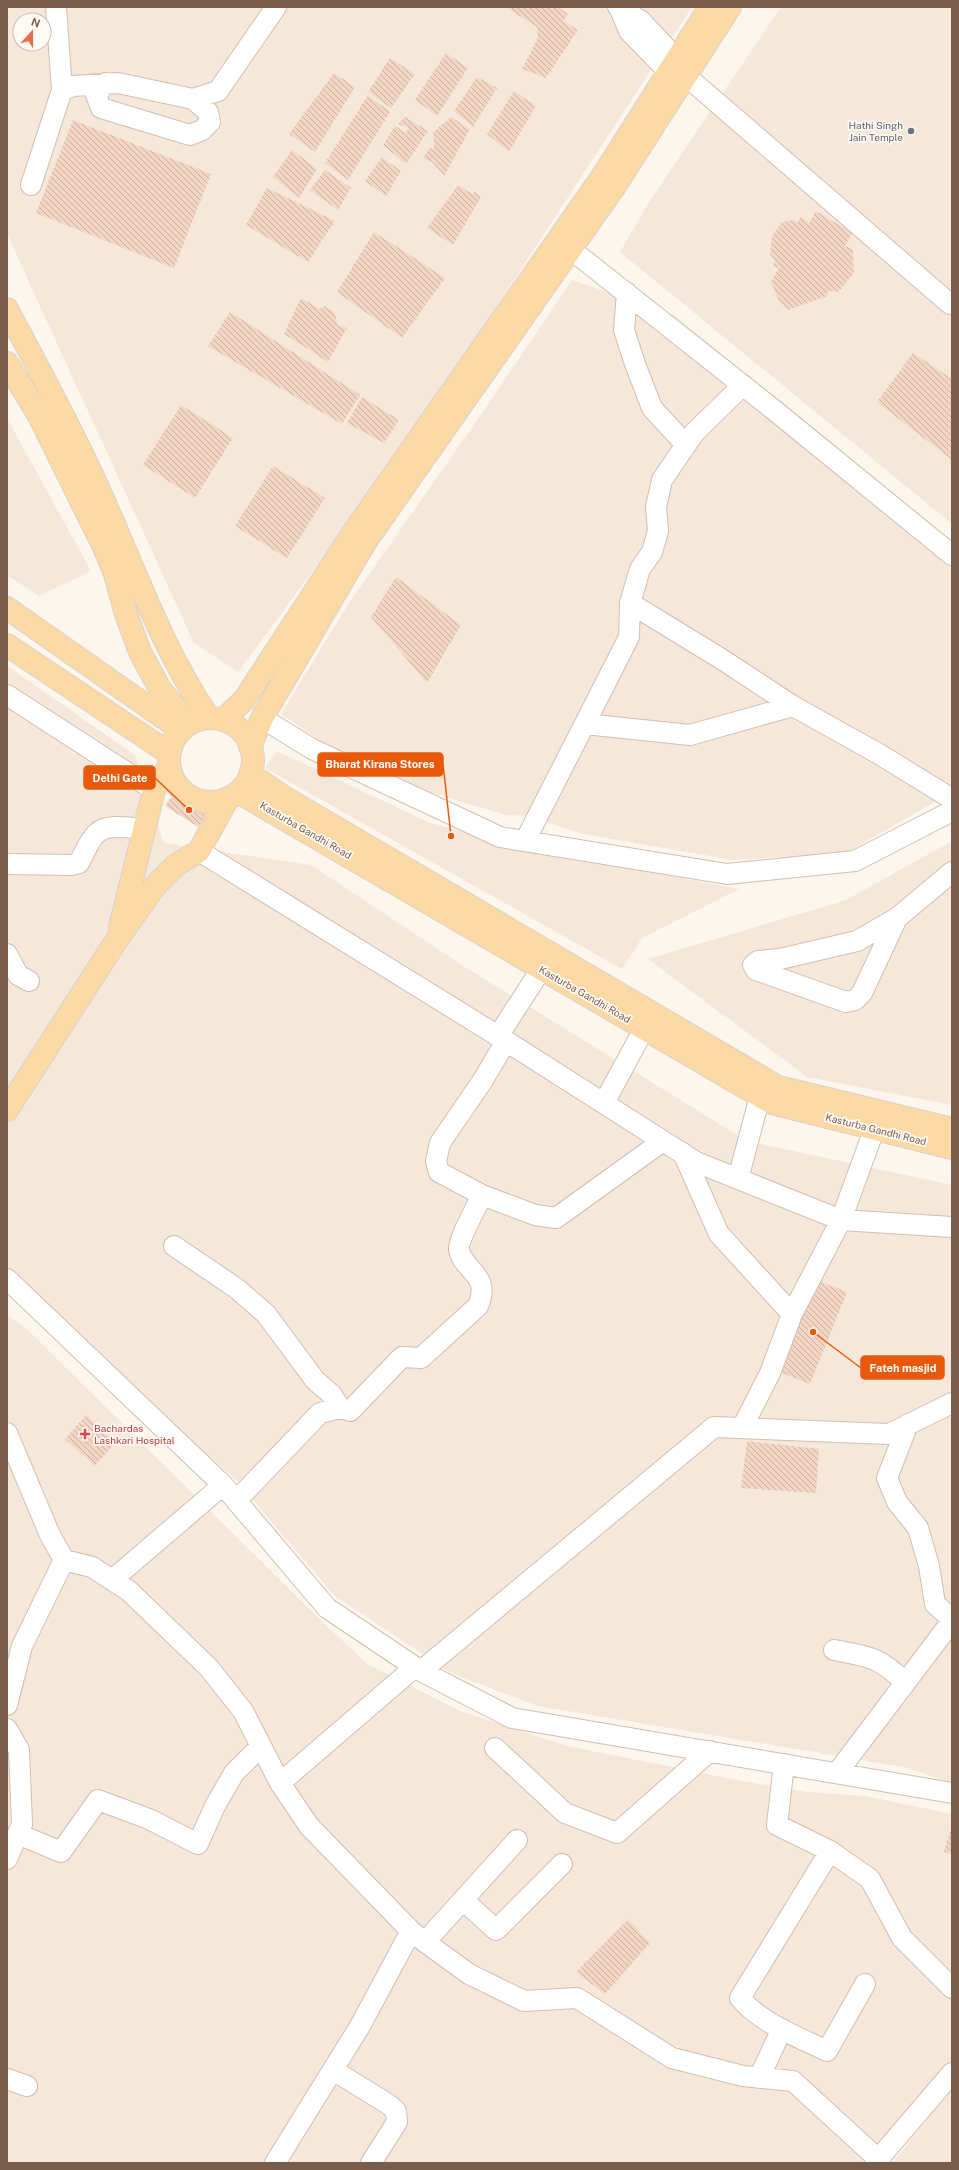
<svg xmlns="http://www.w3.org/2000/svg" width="959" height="2170" viewBox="0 0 959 2170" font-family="'Public Sans',sans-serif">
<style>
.residential{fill:#f5e8da;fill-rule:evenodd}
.building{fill:url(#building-back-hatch)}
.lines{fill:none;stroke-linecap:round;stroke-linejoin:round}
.minor-casing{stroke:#d1beb0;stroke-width:22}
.major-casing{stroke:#dad1cd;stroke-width:24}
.minor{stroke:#fff;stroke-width:20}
.major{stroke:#fbd9a5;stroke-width:22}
.worship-dot{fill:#6b7280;stroke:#fffaf3;stroke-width:1.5}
.health-dot{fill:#e0444e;stroke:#fffaf3;stroke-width:1.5}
.labels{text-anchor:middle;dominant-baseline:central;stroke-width:3.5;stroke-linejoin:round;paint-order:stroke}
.worship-label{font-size:10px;fill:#5b616d;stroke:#fffaf3;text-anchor:end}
.street-label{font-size:10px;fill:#7a5c4d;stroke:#fffaf3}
.health-label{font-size:10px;fill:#be3a42;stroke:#fffaf3;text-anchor:start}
.leader{fill:none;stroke:#e8590c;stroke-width:1.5}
.callout-dot{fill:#e8590c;stroke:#fffaf3;stroke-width:1.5}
.callout{fill:#e8590c;stroke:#e8590c;stroke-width:1.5}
.callout-label{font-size:11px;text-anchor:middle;font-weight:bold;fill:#fff}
</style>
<defs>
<pattern id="building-back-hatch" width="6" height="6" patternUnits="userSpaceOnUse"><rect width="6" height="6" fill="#f3d5c3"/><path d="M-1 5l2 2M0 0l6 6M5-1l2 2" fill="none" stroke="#cab0a1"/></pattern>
</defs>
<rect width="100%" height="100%" fill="#fdf6ec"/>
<path class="residential" d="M 7,7 L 692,7 L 409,441 L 238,672 L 194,643 L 7,234 ZM 20,20 L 44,20 L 44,44 L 20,44 Z
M 781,7 L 952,7 L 952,524 L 620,252 L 649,202 Z
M 572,280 L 674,315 L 952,543 L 952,791 L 950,793 L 846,853 L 733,860 L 583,834 L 527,816 L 506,815 L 426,791 L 344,757 L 281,714 L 349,603 L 487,406 Z
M 7,418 L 91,571 L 39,596 L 7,575 Z
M 7,666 L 135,755 L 164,843 L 311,865 L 465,967 L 747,1141 L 952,1185 L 952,1783 L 904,1767 L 538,1706 L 453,1674 L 335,1596 L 235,1479 L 7,1284 Z
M 277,751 L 428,822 L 521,848 L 739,889 L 642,938 L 622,969 L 265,768 Z
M 952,841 L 952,1105 L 807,1077 L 648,959 L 846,900 Z
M 7,1315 L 29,1331 L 304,1604 L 366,1663 L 460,1711 L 567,1746 L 742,1781 L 808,1792 L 865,1796 L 952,1814 L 952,2061 L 864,2163 L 7,2163 Z
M 952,2088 L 952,2163 L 892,2163 Z"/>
<path class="building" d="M 506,7 L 558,7 L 568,14 L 564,21 L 578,30 L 546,78 L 522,69 L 538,38 L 537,27 Z
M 446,53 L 468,68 L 437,116 L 415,100 Z
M 390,58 L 415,74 L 391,108 L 368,92 Z
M 334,73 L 355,87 L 315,152 L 289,134 Z
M 477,77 L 497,88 L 473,127 L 454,111 Z
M 514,91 L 536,106 L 509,152 L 487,134 Z
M 368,95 L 390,112 L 348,180 L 325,163 Z
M 405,117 L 428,131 L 406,164 L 383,145 L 395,126 L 406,133 L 408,128 L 398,124 Z
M 451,117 L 470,129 L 444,176 L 433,163 L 423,158 L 430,148 L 434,150 L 433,132 Z
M 73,120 L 211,174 L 174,268 L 36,213 Z
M 292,150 L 317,169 L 299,198 L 273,177 Z
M 382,157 L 401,171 L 386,196 L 365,181 Z
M 325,170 L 351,188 L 338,210 L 310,190 Z
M 458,185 L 472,194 L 475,192 L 481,197 L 453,245 L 427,228 Z
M 267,188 L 335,221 L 308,262 L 246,225 Z
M 816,211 L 852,233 L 845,246 L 853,249 L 854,273 L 838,292 L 828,291 L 827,296 L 788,310 L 779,301 L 771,282 L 779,268 L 773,266 L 775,261 L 770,254 L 772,236 L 782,222 L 794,220 L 797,223 L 801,217 L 809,223 Z
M 374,232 L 445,278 L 402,338 L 337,292 Z
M 301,298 L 320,309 L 324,306 L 335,313 L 337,325 L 347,328 L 328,362 L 284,334 Z
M 230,312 L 360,395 L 342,424 L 208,346 Z
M 913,353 L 952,379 L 952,460 L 877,402 Z
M 362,397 L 399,420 L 384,443 L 347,423 Z
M 181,405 L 233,438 L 195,498 L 143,465 Z
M 273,466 L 325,498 L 287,558 L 235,526 Z
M 396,577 L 461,625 L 427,683 L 371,617 Z
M 175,791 L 213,815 L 203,830 L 165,806 Z
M 816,1280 L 847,1292 L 810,1384 L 779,1372 Z
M 86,1415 L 116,1442 L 95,1466 L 65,1439 Z
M 747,1441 L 819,1449 L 816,1493 L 741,1488 Z
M 952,1825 L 952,1854 L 944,1852 Z
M 628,1919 L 650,1943 L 605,1994 L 576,1972 Z"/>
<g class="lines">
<g class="minor-casing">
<path id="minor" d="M 56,7 L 62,90
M 618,7 L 641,21 L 676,58
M 620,9 L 629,31 L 668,71
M 685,75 L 950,304
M 106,83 L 96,95 L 101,108 L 190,135 L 202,130 L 210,122 L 208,112 L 193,99
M 31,185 L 62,90 L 73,86 L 118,83 L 193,99 L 218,91 L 276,7
M 559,240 L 774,410 L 952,555
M 627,293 L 624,330 L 635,364 L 652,408 L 686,445
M 630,603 L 723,660 L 793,706 L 879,754 L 952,799
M 7,695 L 154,790
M 262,718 L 312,749 L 500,837 L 727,874 L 855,861 L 952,811
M 585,724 L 690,735 L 793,706
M 525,841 L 629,637 L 630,603 L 640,569 L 652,552 L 658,531 L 656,507 L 662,480 L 694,433 L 743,385
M 199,851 L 498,1036 L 696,1162 L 841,1220 L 952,1227
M 7,864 L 71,865 L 79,863 C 84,854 89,840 97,833 C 107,823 131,828 144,829
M 897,918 L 862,993 L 855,1000 L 846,1002 L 756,970 L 753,965 L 758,961 L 780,959 L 857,941 L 897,918 L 952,872
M 7,954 L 18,975 L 29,981
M 498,1036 L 542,968
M 604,1103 L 644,1029
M 683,1153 L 719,1234 L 792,1314 L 770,1373 L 742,1428
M 738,1179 L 760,1096
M 482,1195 L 535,1215 L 556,1218 L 663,1141
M 174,1246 L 236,1288 L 266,1314 L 315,1380 L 332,1395 L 340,1408
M 7,1279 L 223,1485 L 327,1608 L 421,1671 L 512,1718 L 952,1793
M 792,1314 L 841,1220 L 874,1130
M 908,1424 L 887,1478 L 897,1502 L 918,1528 L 929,1566 L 935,1604 L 952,1619
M 7,1433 L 50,1535 L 64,1560 L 92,1567 L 129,1591 L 209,1668 L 243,1711 L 280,1783 L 309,1826 L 411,1931 L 425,1942 L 469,1974 L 524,2001 L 577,1998 L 672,2058 L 743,2076 L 793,2081 L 878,2159
M 236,1501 L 320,1413 L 340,1408 L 350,1411 L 402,1357 L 421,1358 L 478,1306 C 492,1274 462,1271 459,1249 C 458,1240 477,1206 482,1195 L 439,1172 L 436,1161 L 440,1143 L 483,1080 L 506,1041
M 112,1580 L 223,1485
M 834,1650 C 870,1657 877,1656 905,1682
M 421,1671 L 714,1427 L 889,1434 L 952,1403
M 7,1705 L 22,1646 L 64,1560
M 7,1729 L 19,1750 L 22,1824 L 7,1859
M 495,1748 L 565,1813 L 617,1833 L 710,1751
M 784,1764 L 777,1825 L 830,1851 L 870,1879 L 902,1938 L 952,1988
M 837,1773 L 952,1621
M 280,1783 L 415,1667
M 18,1834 L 61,1852 L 98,1800 L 149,1819 L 198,1844 L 215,1806 L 234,1773 L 261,1746
M 830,1851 L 740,1998 C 759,2022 800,2038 827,2051 L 865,1984
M 463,1900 L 496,1930 L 562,1864
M 425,1942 L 517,1840
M 333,2070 L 388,2104 L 396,2111 L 397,2122 L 371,2163
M 759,2078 L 782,2029
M 7,2079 L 27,2086
M 275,2163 L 360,2026 L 411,1931
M 875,2163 L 952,2073"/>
</g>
<g class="major-casing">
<path id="major" d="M 7,309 C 37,366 68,422 95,481 C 132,561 160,646 209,718
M 7,363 L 38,414 L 103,545 L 114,571 L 126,614 L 140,652 L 160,689 L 188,724
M 7,608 L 181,730
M 7,645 L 169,753
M169 760a42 42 0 1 1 84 0a42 42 0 1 1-84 0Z
M 223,720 L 244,700 L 353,533 L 602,177 L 710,7
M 250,747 L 262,718 L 366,541 L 615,186 L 730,7
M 250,774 L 282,796 L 778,1087 L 952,1129
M 238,792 L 772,1103 L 952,1148
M 120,927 L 154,790 L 169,766
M 7,1110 L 118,938 L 155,886 L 176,865 L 199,851 L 228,798"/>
</g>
<use href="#minor" class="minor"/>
<use href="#major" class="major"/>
</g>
<circle class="worship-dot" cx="911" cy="131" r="4"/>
<path class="health-dot" d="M83 1428h4v4h4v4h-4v4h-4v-4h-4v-4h4z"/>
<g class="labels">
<g class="worship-label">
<text x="903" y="125">Hathi Singh<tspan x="903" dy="12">Jain Temple</tspan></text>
</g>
<g class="street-label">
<text transform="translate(306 830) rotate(30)">Kasturba Gandhi Road</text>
<text transform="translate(585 994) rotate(30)">Kasturba Gandhi Road</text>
<text transform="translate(876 1129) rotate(14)">Kasturba Gandhi Road</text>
</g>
<g class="health-label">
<text x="94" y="1428">Bachardas<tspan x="94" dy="12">Lashkari Hospital</tspan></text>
</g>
</g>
<path class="leader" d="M451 836L443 764M189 810L155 778M813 1332L861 1368"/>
<g class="callout-dot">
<circle cx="451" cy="836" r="4"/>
<circle cx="189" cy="810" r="4"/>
<circle cx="813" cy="1332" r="4"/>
</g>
<g class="callout">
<rect x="318" y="753" width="125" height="23" rx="4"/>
<rect x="84" y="766" width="71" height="23" rx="4"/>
<rect x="861" y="1356" width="83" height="23" rx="4"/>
</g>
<g class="callout-label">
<text x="380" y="768">Bharat Kirana Stores</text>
<text x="120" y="782">Delhi Gate</text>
<text x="903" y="1372">Fateh masjid</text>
</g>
<rect width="959" height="2170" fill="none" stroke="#7a5c4d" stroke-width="16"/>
<g transform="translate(32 32) rotate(21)"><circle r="19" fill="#fffaf3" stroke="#cabbb1"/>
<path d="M0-3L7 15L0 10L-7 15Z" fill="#e76f51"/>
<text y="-6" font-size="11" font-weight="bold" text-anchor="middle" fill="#7a5c4d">N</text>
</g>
</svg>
